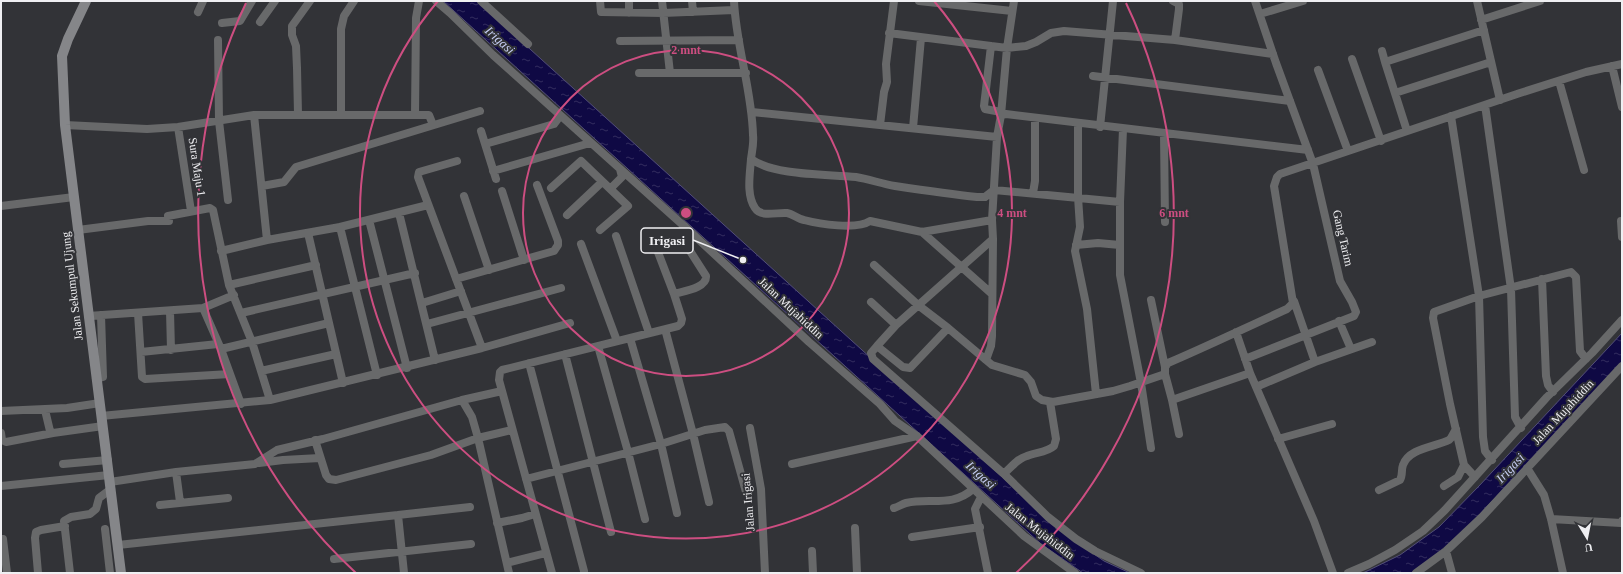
<svg xmlns="http://www.w3.org/2000/svg" width="1623" height="574" viewBox="0 0 1623 574" font-family="Georgia,serif">
<style>
.water{fill:url(#water-ripples);stroke:#524e78}
.lines{fill:none;stroke-linecap:round;stroke-linejoin:round}
.minor{stroke:#68696a;stroke-width:8}
.secondary{stroke:#858689;stroke-width:10}
.ring{fill:none;stroke:#cd4e81;stroke-width:2}
.labels{text-anchor:middle;dominant-baseline:central;stroke-width:4;stroke-linejoin:round;paint-order:stroke}
.street-label{font-size:12px;fill:#efeff2;stroke:#323337}
.water-label{font-size:13px;font-style:italic;fill:#c5cdf3;stroke:#323337}
.centre{fill:#cd4e81;stroke:#323337;stroke-width:2}
.ring-label{font-size:12px;text-anchor:middle;font-weight:bold;fill:#cd4e81;stroke:#323337;stroke-width:4;stroke-linejoin:round;paint-order:stroke}
.leader{fill:none;stroke:#efeff2;stroke-width:1.5}
.callout-dot{fill:#efeff2;stroke:#323337;stroke-width:1.5}
.callout{fill:#323337;stroke:#efeff2;stroke-width:1.5}
.callout-label{font-size:13px;text-anchor:middle;font-weight:bold;fill:#efeff2}
</style>
<defs>
<pattern id="water-ripples" width="26" height="14" patternUnits="userSpaceOnUse"><rect width="26" height="14" fill="#0f0944"/><path d="M2 4q2-2 4 0t4 0M15 11q2-2 4 0t4 0" fill="none" stroke="#322d5f"/></pattern>
</defs>
<rect width="100%" height="100%" fill="#323337"/>
<path class="water" d="M 443,1 L 477,1 L 1065,534 L 1104,561 L 1130,573 L 1083,573 L 1041,544 Z
M 1622,333 L 1622,363 L 1448,548 L 1412,573 L 1363,573 L 1400,555 L 1439,527 L 1479,486 Z"/>
<g class="lines">
<path class="minor" d="M 436,1 L 450,13 L 493,55 L 684,226 L 809,342 L 880,404 L 895,421 L 917,436 L 1024,536 L 1075,573
M 481,1 L 528,44
M 600,1 L 601,12 L 663,13 L 734,10
M 629,1 L 629,13
M 662,1 L 670,73
M 692,1 L 693,12
M 734,1 C 736,46 752,90 753,135 C 754,143 752,151 751,159 C 775,176 826,174 856,177 C 869,179 882,184 895,186 C 922,190 949,194 977,197 L 985,197 L 994,190 L 1120,202
M 919,1 L 1012,11
M 1173,1 L 1179,4 L 1179,9 L 1175,40
M 1477,1 L 1500,100
M 198,12 L 203,1
M 1260,14 L 1303,1
M 1481,20 L 1540,1
M 260,22 L 275,1
M 222,23 L 240,21 L 252,1
M 889,33 L 991,46
M 218,40 L 219,121 L 228,200
M 620,41 L 739,40
M 1382,51 L 1385,62
M 1352,59 L 1381,141
M 1612,66 L 1622,107
M 1318,70 L 1348,151
M 639,73 L 746,73
M 1093,76 L 1290,101
M 1559,81 L 1584,170
M 1395,93 L 1491,62
M 1485,105 L 1511,289 L 1515,417 L 1521,428
M 752,112 L 997,137
M 1001,112 L 985,109 L 984,106 L 991,46 L 1007,48 L 1026,46 L 1036,42 L 1051,33 L 1064,31 L 1175,40 L 1273,54
M 298,114 L 297,68 L 296,46 L 292,35 L 292,26 L 310,1
M 341,114 L 341,29 L 344,16 L 354,1
M 415,115 L 416,18 L 419,1
M 1001,115 L 1007,48 L 1014,1
M 1451,116 L 1479,296 L 1483,437 L 1485,451 L 1492,460
M 1078,124 L 1078,197 L 1080,227 L 1075,251 L 1087,309 L 1096,394
M 65,125 L 147,129 L 178,127 L 254,115 L 429,115 L 433,125
M 880,125 L 884,92 L 887,82 L 886,64 L 894,1
M 178,127 L 191,211
M 1100,127 L 1113,1
M 913,128 L 921,38
M 1123,129 L 1120,202 L 1120,275 L 1141,383 L 1151,448
M 481,131 L 496,179
M 1407,131 L 1385,62 L 1484,30
M 1164,134 L 1165,222
M 485,144 L 554,124 L 560,116
M 751,159 C 750,174 746,195 755,208 C 761,218 777,212 787,213 C 793,214 798,219 804,220 C 819,224 857,230 870,221 L 922,232 L 992,220
M 457,161 L 419,172 L 418,177 L 482,348
M 493,171 L 590,143
M 262,186 L 284,182 L 296,167 L 480,111
M 551,188 L 581,161 L 628,206 L 600,230
M 610,189 L 622,177 L 620,169
M 502,191 L 524,260
M 1033,193 L 1035,181 L 1035,118
M 464,196 L 489,270
M 1,206 L 74,197
M 399,213 L 435,360
M 567,215 L 602,182
M 369,220 L 407,368
M 1621,221 L 1622,237
M 340,227 L 377,375
M 78,230 L 148,221 L 169,221 L 168,216 L 210,208 L 213,210 L 229,285 L 252,342 L 270,400
M 922,232 L 992,294
M 308,233 L 343,383
M 651,234 L 674,294
M 616,236 L 649,333
M 267,240 L 340,227 L 428,205
M 581,244 L 617,341
M 1076,245 L 1098,243 L 1120,245
M 221,251 L 267,240 L 254,115
M 874,265 L 918,305 L 948,328 L 910,368 L 903,367 L 877,346 L 896,325
M 456,279 L 554,251 L 558,245 L 558,241 L 537,185
M 1542,279 L 1546,376 L 1548,385 L 1553,392
M 229,285 L 316,265
M 1151,300 L 1165,367
M 1294,301 L 1315,362
M 871,302 L 896,325 L 993,239 L 992,220 L 997,137 L 1001,115 L 1006,114 L 1308,150
M 422,303 L 461,291
M 203,308 L 221,349 L 241,404
M 170,311 L 171,350
M 138,313 L 142,377 L 145,379 L 230,374
M 241,313 L 415,273
M 88,316 L 203,308 L 234,295
M 1339,321 L 1351,349
M 427,324 L 561,288
M 948,328 L 992,365 L 1025,375 L 1031,382 L 1036,396 L 1042,400 L 1053,402 L 1113,391 L 1130,386 L 1165,374
M 665,329 L 693,434 L 709,502
M 1236,332 L 1250,373 L 1172,400 L 1165,374 L 1165,367 L 1168,363 C 1208,346 1247,327 1287,309 L 1293,303 L 1274,186 L 1277,177 L 1280,174 L 1520,93 L 1586,72 L 1622,64
M 630,338 L 661,444 L 677,513
M 598,346 L 628,452 L 645,519
M 877,346 L 871,353 L 873,359 L 1004,474 L 1048,517 L 1076,539 L 1095,551 L 1141,573
M 221,349 L 329,323
M 141,352 L 218,344
M 565,354 L 611,532
M 1245,359 L 1354,316 L 1356,312 L 1352,302 L 1340,281 L 1313,164 L 1276,63 L 1255,1
M 986,360 L 991,346 L 992,336 L 993,239
M 529,363 L 584,571
M 261,371 L 336,354
M 1250,373 L 1314,521 L 1333,573
M 96,379 L 103,377 L 101,315
M 1256,387 L 1315,362 L 1372,342
M 462,400 L 502,391
M 1172,400 L 1179,434
M 45,410 L 50,431 L 53,433 L 103,426
M 1,411 L 67,408 L 100,403
M 101,416 L 270,400 L 482,348 L 570,323
M 750,428 L 761,489 L 765,573
M 1,433 L 2,440 L 6,442 L 53,433
M 1278,439 L 1332,424
M 315,440 L 326,475 L 329,479 L 336,480 L 431,455 L 478,438 L 512,430
M 259,463 L 283,460 L 320,458
M 63,464 L 108,460
M 792,464 L 917,436
M 1527,468 L 1544,495 L 1551,519 L 1563,573
M 176,472 L 180,502
M 1004,474 C 1011,467 1017,459 1027,456 C 1036,452 1046,453 1054,446 L 1056,439 L 1050,402
M 1475,477 L 1464,465 L 1450,404 L 1433,318 L 1434,312 L 1479,296 L 1571,272 L 1576,277 L 1580,351 L 1586,359
M 526,479 L 661,444 L 705,430 L 725,427 L 729,431 L 746,492
M 110,482 L 176,472 L 255,464 L 277,450 L 323,439 L 462,400 L 472,417 L 478,438 L 509,573
M 1,486 L 109,475
M 1444,486 L 1458,477 L 1464,465
M 1379,490 L 1400,480 C 1403,475 1401,470 1403,465 C 1409,448 1435,447 1449,440 L 1451,438 L 1456,429
M 981,497 L 975,509 L 988,573
M 160,505 L 228,498
M 894,508 C 898,507 902,504 906,503 C 929,497 952,508 973,489
M 398,515 L 470,507
M 1551,519 L 1621,523 L 1622,521
M 497,523 L 522,518 L 535,514
M 855,528 L 857,573
M 105,529 L 110,573
M 912,537 L 980,527
M 3,539 L 7,573
M 118,545 L 398,515 L 404,573
M 812,551 L 813,573
M 1446,551 L 1452,573
M 334,559 L 471,544
M 507,563 L 546,553
M 38,573 L 35,538 L 36,532 L 41,530 L 65,526
M 70,573 L 64,521 L 71,517 L 90,514 L 96,509 L 99,498 L 111,489
M 552,573 L 499,380 L 500,372 L 502,370 L 678,326 L 681,323 L 682,319 L 674,294 C 684,291 707,288 706,276 L 683,240 L 681,233 L 684,226
M 1348,573 L 1369,564 L 1395,550 L 1423,531 L 1445,510 L 1547,397 L 1592,353 L 1622,320
M 1416,573 L 1446,551 L 1482,517 L 1622,366"/>
<path class="secondary" d="M 86,1 L 68,39 L 62,56 L 65,125 L 121,573"/>
</g>
<g class="ring">
<circle cx="686" cy="213" r="163"/>
<path d="M934 1A326 326 0 1 1 438 1"/>
<path d="M356 573A488 488 0 0 1 246 3M1126 3A488 488 0 0 1 1016 573"/>
</g>
<g class="labels">
<g class="street-label">
<text transform="translate(197 167) rotate(81)">Sura Maju 1</text>
<text transform="translate(1343 238) rotate(77)">Gang Tarim</text>
<text transform="translate(72 286) rotate(-97)">Jalan Sekumpul Ujung</text>
<text transform="translate(791 308) rotate(43)">Jalan Mujahiddin</text>
<text transform="translate(1563 412) rotate(-47)">Jalan Mujahiddin</text>
<text transform="translate(748 502) rotate(-95)">Jalan Irigasi</text>
<text transform="translate(1040 531) rotate(38)">Jalan Mujahiddin</text>
</g>
<g class="water-label">
<text transform="translate(500 40) rotate(42)">Irigasi</text>
<text transform="translate(1510 468) rotate(-47)">Irigasi</text>
<text transform="translate(981 475) rotate(42)">Irigasi</text>
</g>
</g>
<circle cx="686" cy="213" r="6" class="centre"/>
<g class="ring-label">
<text x="686" y="54">2 mnt</text>
<text x="1012" y="217">4 mnt</text>
<text x="1174" y="217">6 mnt</text>
</g>
<path class="leader" d="M743 260L693 240"/>
<circle class="callout-dot" cx="743" cy="260" r="4"/>
<rect class="callout" x="641" y="228" width="52" height="25" rx="4"/>
<g class="callout-label">
<text x="667" y="245">Irigasi</text>
</g>
<rect width="1623" height="574" fill="none" stroke="#efeff2" stroke-width="4"/>
<g transform="translate(1587 538) rotate(170)" stroke="#323337" stroke-width="3" paint-order="stroke">
<path d="M0-3L7 15L0 10L-7 15Z" fill="#efeff2"/>
<text y="-6" font-size="11" font-weight="bold" text-anchor="middle" fill="#efeff2">U</text>
</g>
</svg>
